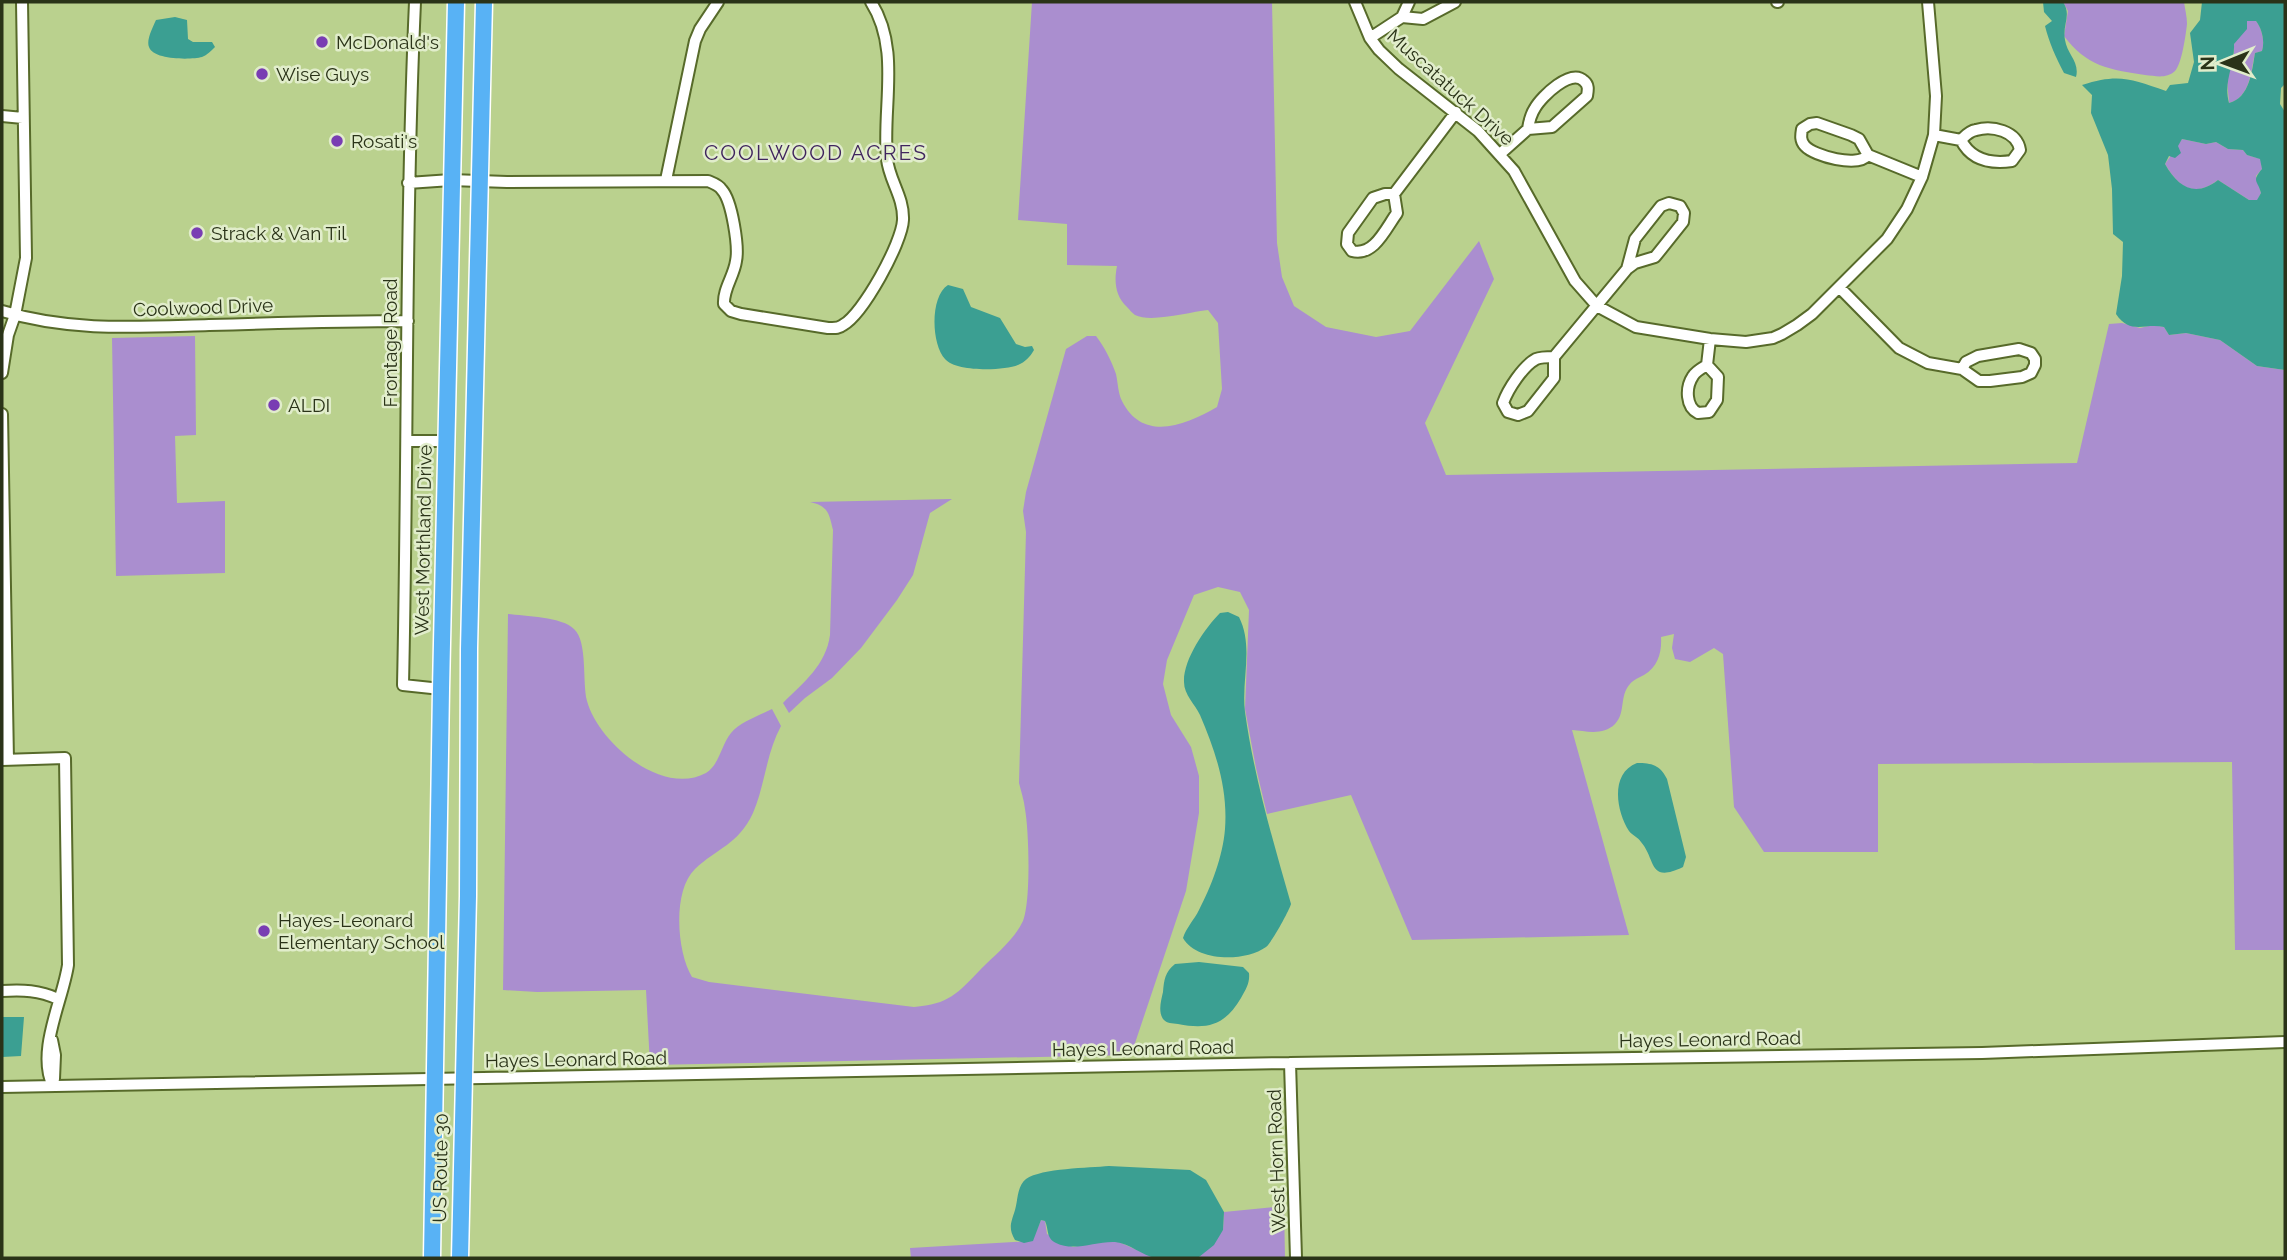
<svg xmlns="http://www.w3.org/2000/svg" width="2287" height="1260" viewBox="0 0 2287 1260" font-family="Raleway,sans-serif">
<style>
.green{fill:#aa8ecf}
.water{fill:#3b9f92;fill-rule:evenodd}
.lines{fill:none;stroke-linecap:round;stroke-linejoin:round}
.minor-casing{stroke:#576a2a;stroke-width:14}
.highway-casing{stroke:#fff;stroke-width:19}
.minor{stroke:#fff;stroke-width:10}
.highway{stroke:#58b2f5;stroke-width:16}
.poi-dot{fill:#793db3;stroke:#e1edcb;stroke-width:2.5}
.labels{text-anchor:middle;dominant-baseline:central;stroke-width:5;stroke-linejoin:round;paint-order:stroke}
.poi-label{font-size:19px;fill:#2a3318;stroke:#e1edcb;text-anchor:start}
.street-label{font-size:19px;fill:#2a3318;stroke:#e1edcb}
.neighbourhood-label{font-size:21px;letter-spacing:2px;fill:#40255e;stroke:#e1edcb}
</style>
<rect width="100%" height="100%" fill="#bad18e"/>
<path class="green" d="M 1032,2 L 1272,2 L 1277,243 L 1282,277 L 1294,306 L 1326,327 L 1376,337 L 1410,331 L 1479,241 L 1494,279 L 1425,423 L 1446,475 L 2077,463 L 2109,324 L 2122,323 L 2140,328 L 2153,325 L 2164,327 L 2169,335 L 2186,333 L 2220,340 L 2257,366 L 2285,370 L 2285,950 L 2235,950 L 2232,762 L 1878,764 L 1878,852 L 1764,852 L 1734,807 L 1723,654 L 1714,648 L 1690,662 L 1675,659 L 1672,648 L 1674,634 L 1661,637 C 1662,652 1658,667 1644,675 C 1640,677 1633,680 1630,684 C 1619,696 1626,713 1615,724 C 1603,736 1586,731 1572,730 L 1629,935 L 1412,940 L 1351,795 L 1267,814 L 1256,768 L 1245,709 L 1249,610 L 1240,592 L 1218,587 L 1194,595 L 1167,660 L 1163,684 L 1171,715 L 1191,747 L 1199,776 L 1199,813 L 1186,891 L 1131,1055 L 650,1065 L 646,990 L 537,992 L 503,990 L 508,614 C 524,616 563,617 574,629 C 588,642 582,682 587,701 C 598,742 662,797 706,773 C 720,764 721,745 731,733 C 740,722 760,715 772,709 L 781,726 C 766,754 765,785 753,813 C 738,845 717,848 695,869 C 672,891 677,953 692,977 L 709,982 L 914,1007 C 949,1004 957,994 981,969 C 996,954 1014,940 1023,921 C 1031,901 1029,831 1025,809 C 1024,800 1021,791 1019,783 L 1026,532 L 1023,511 L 1026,492 L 1066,349 L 1087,336 L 1096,336 C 1105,348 1111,360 1116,374 C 1118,383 1118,393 1122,401 C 1143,443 1186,425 1217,407 L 1222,389 L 1218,323 L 1208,310 C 1189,312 1151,323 1135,315 C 1132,313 1130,310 1127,307 C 1115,296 1114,281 1117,266 L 1067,265 L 1067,224 L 1018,220 Z
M 2063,2 L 2184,2 C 2185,9 2187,17 2187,24 C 2186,33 2182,64 2175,71 C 2166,79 2156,76 2145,75 C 2110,70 2086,66 2064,36 L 2068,11 Z
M 2247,21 L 2256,21 C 2262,29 2265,41 2262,51 L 2255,53 C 2251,71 2250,98 2229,103 L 2227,79 L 2229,69 L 2234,62 L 2234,44 Z
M 2182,139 L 2206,144 L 2216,142 L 2228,149 L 2243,150 L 2247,155 L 2261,159 L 2262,169 L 2256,176 L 2261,193 L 2257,201 L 2249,200 L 2218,180 C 2194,198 2179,188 2165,164 Z
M 195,336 L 196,435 L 175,436 L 177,503 L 225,501 L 225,573 L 116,576 L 112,338 Z
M 952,499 L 930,513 L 913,575 L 897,600 L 861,648 L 832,678 L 805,698 L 789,713 L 783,703 C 804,682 826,665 830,635 L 833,530 C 829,513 828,506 810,502 Z
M 1284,1206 L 1285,1258 L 1194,1258 L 1199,1257 L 1223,1230 L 1224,1212 Z
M 1041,1220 L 1045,1221 L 1047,1234 L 1073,1247 L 1098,1242 L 1119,1242 L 1155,1258 L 911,1258 L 910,1248 L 1032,1241 Z"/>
<path class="water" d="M 2043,2 L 2063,2 C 2072,15 2062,25 2065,40 C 2067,54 2080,62 2076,77 L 2064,73 C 2056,58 2049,42 2045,26 L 2052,21 L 2044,12 Z
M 2202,2 L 2285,2 L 2285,84 L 2281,88 L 2280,104 L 2285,112 L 2285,370 L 2257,366 L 2220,340 L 2186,333 L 2169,335 L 2164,327 C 2144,323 2130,335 2116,314 L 2122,276 L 2123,242 L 2113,234 L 2112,189 L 2108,155 L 2091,113 L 2092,95 L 2082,85 C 2119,73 2131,79 2166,91 L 2170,85 L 2188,83 L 2194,62 L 2190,33 L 2200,20 ZM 2247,21 L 2256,21 C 2262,29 2265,41 2262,51 L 2255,53 C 2252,70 2250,98 2229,103 C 2223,81 2235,65 2234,44 L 2247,29 ZM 2182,139 L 2206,144 L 2216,142 L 2228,149 L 2243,150 L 2247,155 L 2260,159 L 2262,169 C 2251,182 2258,180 2261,193 L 2257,200 L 2249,200 L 2218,180 C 2195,198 2178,187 2165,164 L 2169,156 L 2175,158 L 2181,153 L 2178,146 Z
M 175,17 L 187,20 L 188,39 L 193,42 L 212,42 L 215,47 C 211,51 207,55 202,57 C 191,60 153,60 149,47 C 146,40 153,27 156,20 Z
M 948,285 L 963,289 L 971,307 L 1000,318 L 1016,344 L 1025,347 L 1032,346 L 1034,350 C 1030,357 1025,362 1018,365 C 1003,371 956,372 945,359 C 931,344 930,296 948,285 Z
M 1228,612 L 1239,617 C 1254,647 1241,680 1245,712 C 1254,777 1273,841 1291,904 C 1289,911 1272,942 1266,947 C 1245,962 1197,962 1183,938 C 1186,928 1194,920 1199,910 C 1211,887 1223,856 1225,829 C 1228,789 1216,752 1200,715 C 1195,704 1184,695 1184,682 C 1183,660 1205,628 1220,613 Z
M 1637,763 C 1652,763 1660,765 1667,779 L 1686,857 L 1683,867 C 1648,884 1656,859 1641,842 C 1638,837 1632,835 1629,831 C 1616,811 1610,773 1637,763 Z
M 1199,962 L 1243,967 L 1249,973 C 1250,983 1246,989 1241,998 C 1225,1025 1208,1030 1178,1024 C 1172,1023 1167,1024 1163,1019 C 1158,1011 1161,1001 1163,992 C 1164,980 1165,972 1175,964 Z
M 2,1017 L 24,1017 L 21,1056 L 2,1057 Z
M 1109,1166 L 1190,1170 L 1206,1180 L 1224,1212 L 1223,1230 L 1214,1245 L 1199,1257 L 1194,1258 C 1182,1258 1167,1260 1156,1258 C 1142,1256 1130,1243 1115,1242 C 1096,1241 1074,1252 1056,1243 C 1046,1238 1049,1230 1045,1221 L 1041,1220 L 1033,1241 L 1024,1243 L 1015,1240 C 1008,1228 1011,1223 1015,1210 C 1018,1200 1017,1186 1026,1179 C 1042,1168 1089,1168 1109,1166 Z"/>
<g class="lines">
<g class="minor-casing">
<path id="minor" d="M 415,2 C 405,229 408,457 403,685 L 441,689
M 1355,2 L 1370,38 L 1379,50 L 1399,69 L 1478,131 L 1514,171 L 1575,281 L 1597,306 L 1636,327 L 1710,339 L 1746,342 L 1773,338 L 1782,334 L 1797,325 L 1812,314 L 1887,239 L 1907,209 L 1922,177 L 1934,135 L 1936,96 L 1928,2
M 1777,2 L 1778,2
M 1402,17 L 1423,19 L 1455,2
M 1370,38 L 1402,17 L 1409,2
M 2,116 L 23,118
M 1934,135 L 1961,140 C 1971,160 1991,164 2012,161 L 2020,150 C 2017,131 1992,125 1976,130 C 1969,131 1965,136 1961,140
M 1500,154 L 1528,129 L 1552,127 L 1587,96 C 1588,90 1589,85 1584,81 C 1571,68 1542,96 1535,108 C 1531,114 1529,122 1528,129
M 1868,155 C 1858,168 1814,156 1805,146 C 1800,141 1801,135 1802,129 L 1810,124 L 1817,123 L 1851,135 L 1859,139 L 1868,155 L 1922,177
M 666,180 L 695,41 L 700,29 L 718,2
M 408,183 L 451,180 L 507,182 L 708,181 C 713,183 719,185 722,190 C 732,201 739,247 736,261 C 734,276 723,289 724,304 L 731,311 L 741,314 L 828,328 C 834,328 838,329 843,325 C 863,314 902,243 903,220 C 904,197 889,180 887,159 C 882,107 901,49 871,2
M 1394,194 L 1397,213 C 1386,228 1374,257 1352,251 L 1347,244 L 1348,233 L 1373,198 L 1385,194 L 1394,194 L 1456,112
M 1839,287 L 1899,348 L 1928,363 L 1962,369 L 1979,381 L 1990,381 L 2022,377 L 2031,373 L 2035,365 L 2035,359 L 2031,353 L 2019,349 L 1978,356 L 1966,362 L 1962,369
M 2,311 C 71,332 138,327 209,325 C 275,323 341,321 408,321
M 1554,357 L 1554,378 L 1528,411 L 1518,415 L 1508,412 L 1503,403 C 1508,389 1523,366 1536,359 C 1541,357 1548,357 1554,357 L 1627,269 L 1635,263 L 1655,257 L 1683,222 L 1684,213 L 1680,206 L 1669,203 L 1661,206 L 1635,239 L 1627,269
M 1707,365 L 1718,377 L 1717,400 L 1709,412 L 1698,413 C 1686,407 1685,388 1693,376 C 1696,371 1702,368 1707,365 L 1710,339
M 2,373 L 8,335 L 15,315 L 26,258 L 22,2
M 2,414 L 8,760
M 407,441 L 446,441
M 2,760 L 65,758 L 68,965 C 63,1000 36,1051 53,1086
M 2,991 C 23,990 39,990 58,999
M 52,1040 L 55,1055 L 54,1079
M 1290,1063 L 1296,1258
M 2,1087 L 1290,1063 L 1982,1053 L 2285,1042"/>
</g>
<g class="highway-casing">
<path id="highway" d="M 432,1258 L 441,689 L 456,2
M 460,1258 L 468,896 L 469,649 L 484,2"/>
</g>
<use href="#minor" class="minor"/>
<use href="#highway" class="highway"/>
</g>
<g class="poi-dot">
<circle cx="322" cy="42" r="7"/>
<circle cx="262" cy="74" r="7"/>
<circle cx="337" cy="141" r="7"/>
<circle cx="197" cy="233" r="7"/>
<circle cx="274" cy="405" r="7"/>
<circle cx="264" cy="931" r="7"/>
</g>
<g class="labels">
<g class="poi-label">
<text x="336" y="42">McDonald's</text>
<text x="276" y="74">Wise Guys</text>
<text x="351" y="141">Rosati's</text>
<text x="211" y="233">Strack &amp; Van Til</text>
<text x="288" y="405">ALDI</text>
<text x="278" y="920">Hayes-Leonard<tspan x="278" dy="22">Elementary School</tspan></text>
</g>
<g class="street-label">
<text transform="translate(1451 87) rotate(42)">Muscatatuck Drive</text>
<text transform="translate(203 307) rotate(-2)">Coolwood Drive</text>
<text transform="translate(390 343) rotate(-90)">Frontage Road</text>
<text transform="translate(423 540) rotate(-89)">West Morthland Drive</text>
<text transform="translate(1710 1039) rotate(-1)">Hayes Leonard Road</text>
<text transform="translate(1143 1048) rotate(-1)">Hayes Leonard Road</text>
<text transform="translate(576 1059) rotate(-1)">Hayes Leonard Road</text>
<text transform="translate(1276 1161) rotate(-92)">West Horn Road</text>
<text transform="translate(440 1168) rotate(-89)">US Route 30</text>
</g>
<g class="neighbourhood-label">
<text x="816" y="152">COOLWOOD ACRES</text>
</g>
</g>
<rect width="2287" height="1260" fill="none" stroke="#2a3318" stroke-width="7"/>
<g transform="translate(2224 63) rotate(269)" stroke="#e1edcb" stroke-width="5" paint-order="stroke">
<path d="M0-5L12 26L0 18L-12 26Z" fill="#2a3318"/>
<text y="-10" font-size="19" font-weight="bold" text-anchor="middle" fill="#2a3318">N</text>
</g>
</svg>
